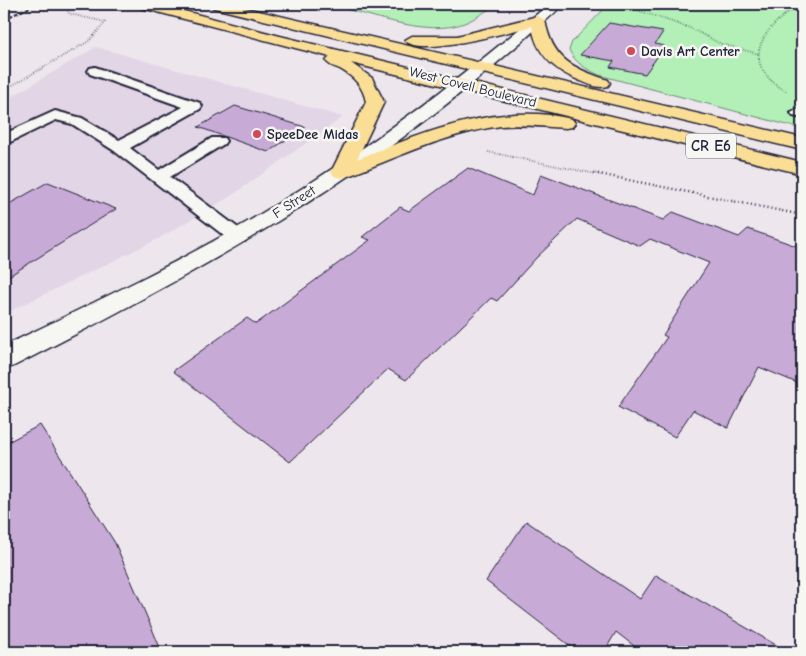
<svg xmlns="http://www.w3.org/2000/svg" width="806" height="656" viewBox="0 0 806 656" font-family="'Comic Neue',sans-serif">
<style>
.built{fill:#e2d5e6}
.green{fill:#b2f0b7;stroke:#6a8979}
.building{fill:#c8aad7;stroke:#22223b}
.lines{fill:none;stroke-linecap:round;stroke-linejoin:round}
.lane-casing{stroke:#22223b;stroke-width:4}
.secondary-casing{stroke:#22223b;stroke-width:3}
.primary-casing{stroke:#22223b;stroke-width:3}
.path-far1{stroke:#22223b;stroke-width:2;stroke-dasharray:0.5 2;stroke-linecap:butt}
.path{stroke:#22223b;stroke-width:2.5;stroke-dasharray:1 3;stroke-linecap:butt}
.lane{fill:#f6f6f2;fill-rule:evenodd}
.secondary{fill:#f6f6f2;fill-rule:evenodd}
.primary{fill:#fbde96;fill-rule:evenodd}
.rail{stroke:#22223b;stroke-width:2;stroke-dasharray:4 2;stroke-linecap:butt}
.poi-dot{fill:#d1495b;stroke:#f6f6f2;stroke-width:2}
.labels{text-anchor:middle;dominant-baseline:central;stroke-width:5;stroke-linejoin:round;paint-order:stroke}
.far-poi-label{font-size:14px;font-weight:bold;fill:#22223b;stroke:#f6f6f2;text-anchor:start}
.far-street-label{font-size:14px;fill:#22223b;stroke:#f6f6f2}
.shield{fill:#f6f6f2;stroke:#626272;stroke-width:1}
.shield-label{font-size:15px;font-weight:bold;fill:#22223b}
</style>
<rect width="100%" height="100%" fill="#ede7ed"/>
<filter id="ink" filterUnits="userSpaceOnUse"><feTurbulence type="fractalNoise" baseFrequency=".02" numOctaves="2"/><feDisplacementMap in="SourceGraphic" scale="10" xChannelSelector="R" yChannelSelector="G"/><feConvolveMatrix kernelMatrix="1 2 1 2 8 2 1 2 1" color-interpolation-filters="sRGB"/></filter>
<g filter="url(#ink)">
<path class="built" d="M 96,47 L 343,117 L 231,196 L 158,239 L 4,314 L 4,101 Z"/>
<path class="green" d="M 320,4 L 497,4 C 487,10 478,17 467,22 C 424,40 365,10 320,4 Z
M 609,4 L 802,4 L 802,129 L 599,75 C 585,68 576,64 569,50 L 572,42 Z"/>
<path class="building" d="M 609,23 L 663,32 L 655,44 L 665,46 L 645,74 L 610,67 L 614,61 L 580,55 Z
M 235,106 L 305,127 L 268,152 L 198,127 Z
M 468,168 L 533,195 L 541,174 L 663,220 L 673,212 L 739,237 L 748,229 L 802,248 L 802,385 L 759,367 L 728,428 L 693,410 L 675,437 L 618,407 L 667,337 L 663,335 L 709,263 L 650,239 L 640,246 L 577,219 L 536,258 L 497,301 L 491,298 L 406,380 L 388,369 L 290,462 L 173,371 L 247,318 L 256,324 L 370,240 L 362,237 L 400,207 L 409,211 Z
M 48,182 L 116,209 L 4,279 L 4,207 Z
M 40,425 L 115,543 L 162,652 L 4,652 L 4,444 Z
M 526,521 L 640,599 L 656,575 L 788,652 L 642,652 L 616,632 L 604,652 L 578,652 L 486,581 Z"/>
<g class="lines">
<g class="lane-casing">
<path id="lane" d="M 95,67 L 200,103 L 202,106 L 200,109 L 130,148 L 159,170 L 212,138 L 224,138 L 226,141 L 224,144 L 170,177 L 245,233 L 248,237 L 245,241 L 231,241 L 113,150 L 72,124 L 56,120 L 4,145 L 4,134 L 55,111 L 82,118 L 119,140 L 183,107 L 90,74 L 88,71 L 90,68 Z
M 798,109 L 802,110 L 802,118 L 793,116 L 791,113 Z"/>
</g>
<g class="secondary-casing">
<path id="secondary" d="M 549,4 L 562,4 C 556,13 546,20 538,27 C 517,46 496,64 474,82 C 331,200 179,282 14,366 L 4,369 L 4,346 C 87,306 170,267 249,221 C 356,158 455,84 549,4 Z"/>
</g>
<g class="primary-casing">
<path id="primary" d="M 137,4 L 157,4 L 280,36 L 802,162 L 802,174 L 351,63 L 372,78 L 384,102 L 357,159 C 424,133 499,101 572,119 L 575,123 L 572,127 L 566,128 C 545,127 522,124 501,126 C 448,133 398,157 348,176 L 341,178 L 334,176 L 331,172 L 366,102 C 363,86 354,77 340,69 C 335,67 330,66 326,61 L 330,57 L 138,7 Z
M 208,4 L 229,4 L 802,138 L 802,150 L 214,8 Z
M 538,16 L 545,20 C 552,59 572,68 608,80 L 610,83 L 608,86 C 599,89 590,85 581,81 C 555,71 536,55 532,26 C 512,31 417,58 405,40 L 412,36 L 457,36 Z"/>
</g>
<path class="path-far1" d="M 619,4 L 690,28 L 721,44 L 759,54
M 4,90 L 89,41 L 104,24 L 105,22 L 70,14 L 67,10 L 76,4
M 786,91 C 736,63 763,25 802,4
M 488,152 L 601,175"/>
<path class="path" d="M 594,173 L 802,215"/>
<use href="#lane" class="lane"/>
<use href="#secondary" class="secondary"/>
<use href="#primary" class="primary"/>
<path class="rail" d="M 4,19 L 37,4"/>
</g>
</g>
<g class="poi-dot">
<circle cx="631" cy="51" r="5"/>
<circle cx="257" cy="134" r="5"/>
</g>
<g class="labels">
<g class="far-poi-label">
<text x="641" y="51">Davis Art Center</text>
<text x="267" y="134">SpeeDee Midas</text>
</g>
<g class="far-street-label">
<text transform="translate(473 87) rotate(14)">West Covell Boulevard</text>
<text transform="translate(294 202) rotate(-33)">F Street</text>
</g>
<rect class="shield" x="686" y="133.5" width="50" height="25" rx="4"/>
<g class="shield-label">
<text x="711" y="146">CR E6</text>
</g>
</g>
<rect width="806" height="656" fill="none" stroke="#f6f6f2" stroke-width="20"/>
<rect x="10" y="10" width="786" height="636" fill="none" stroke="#22223b" stroke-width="2" filter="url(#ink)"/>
</svg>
